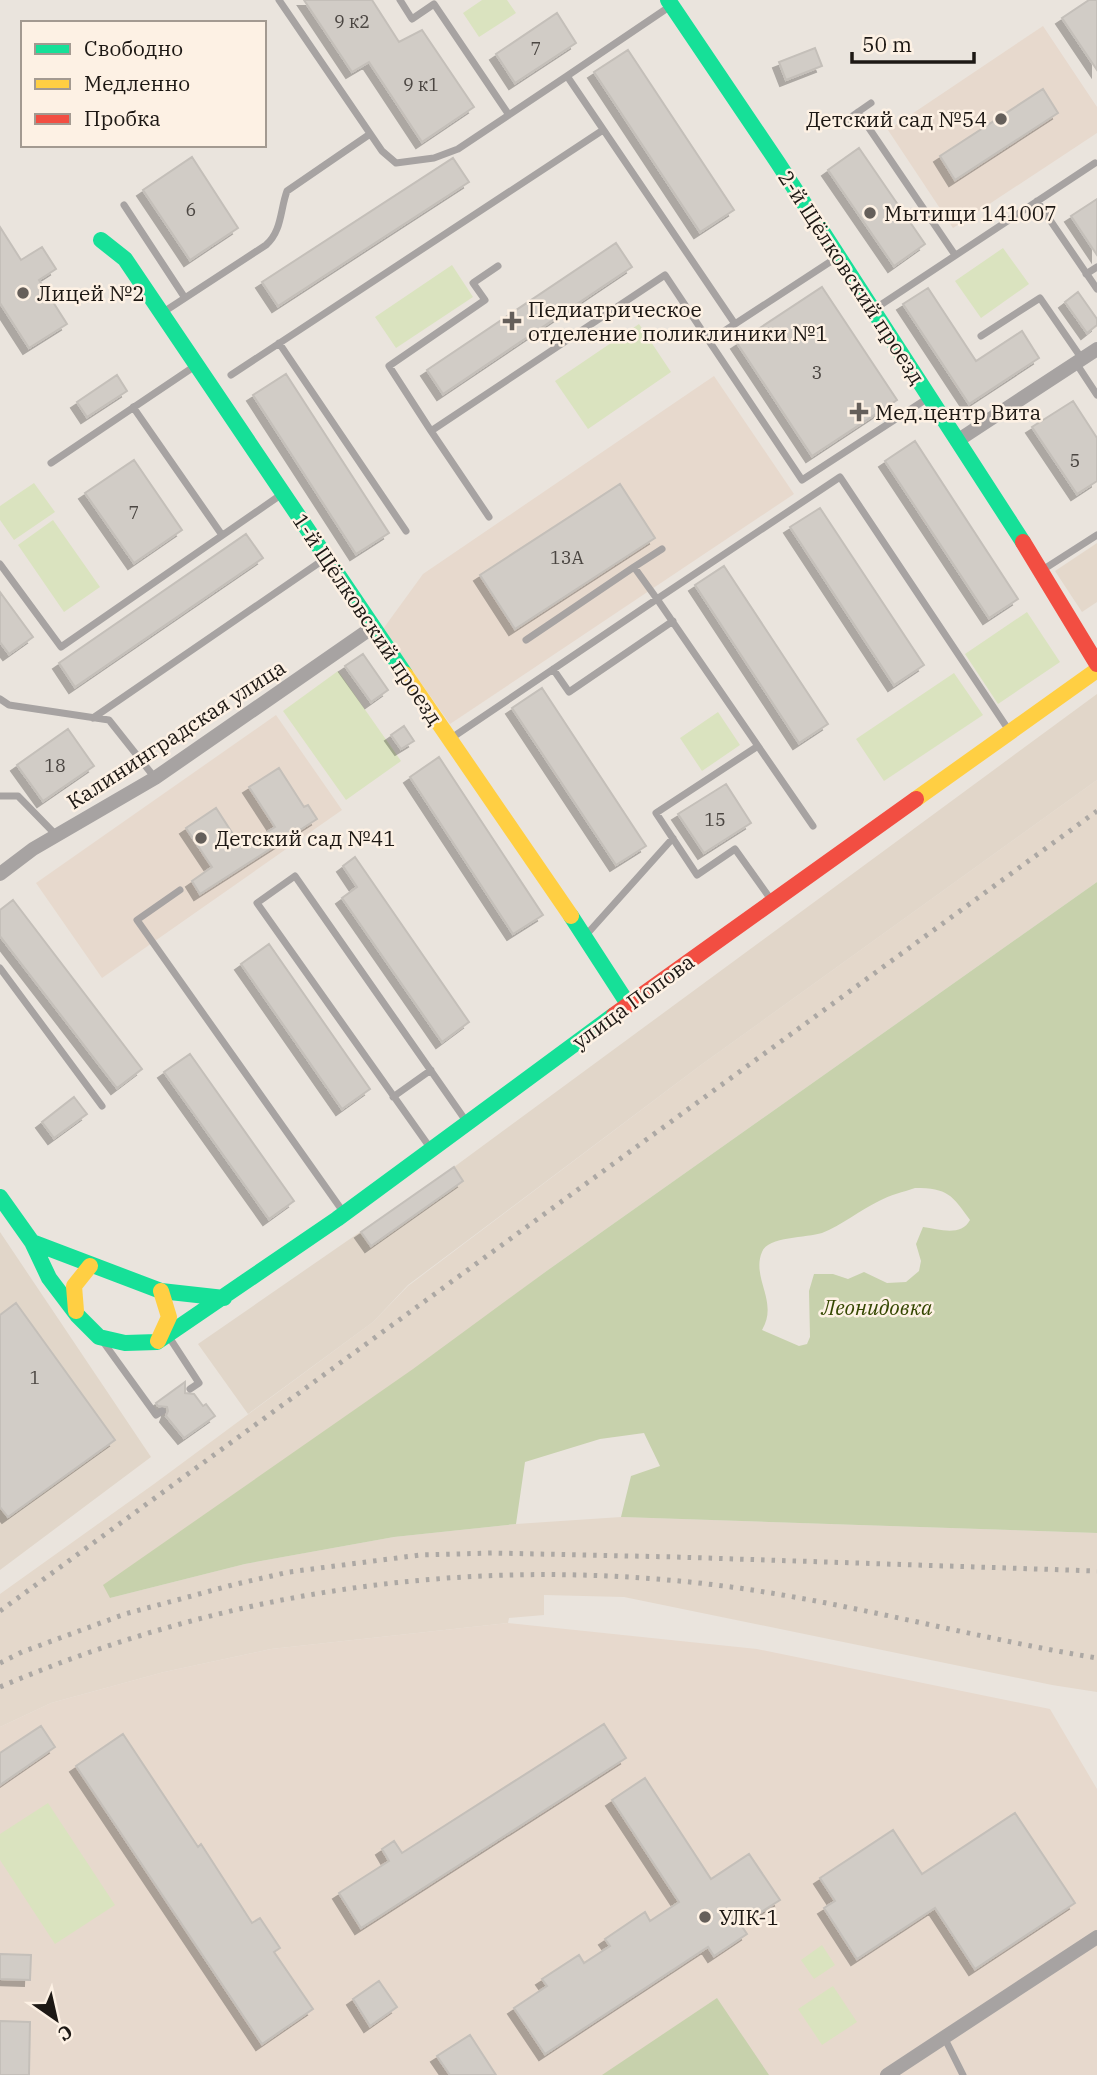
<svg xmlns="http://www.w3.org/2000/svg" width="1097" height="2075" viewBox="0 0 1097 2075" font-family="'IBM Plex Serif',serif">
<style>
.built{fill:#e4d8cb}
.industrial{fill:#e1d6c9}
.education{fill:#e7d9cd}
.green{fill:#dae3bf}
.forest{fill:#c7d1ac;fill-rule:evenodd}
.building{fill:#d1ccc6;stroke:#c4bfb9;stroke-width:2;filter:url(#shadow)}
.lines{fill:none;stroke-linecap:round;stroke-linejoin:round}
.lane{stroke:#a7a3a2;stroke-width:7}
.street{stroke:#a7a3a2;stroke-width:14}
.fast{stroke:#16e098;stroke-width:16}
.slow{stroke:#ffcf43;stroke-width:16}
.jam{stroke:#f24e42;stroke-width:16}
.rail{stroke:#aca8a4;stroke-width:5;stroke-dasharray:3.5 7;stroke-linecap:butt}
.poi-dot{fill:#655f5a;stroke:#fdf1e4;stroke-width:2.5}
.labels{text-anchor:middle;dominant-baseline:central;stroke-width:5;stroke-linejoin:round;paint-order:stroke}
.number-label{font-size:18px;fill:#4b4642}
.poi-label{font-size:21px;fill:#1d1814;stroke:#fdf1e4;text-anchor:start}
.street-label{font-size:21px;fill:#1d1814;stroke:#fdf1e4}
.park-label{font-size:21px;font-style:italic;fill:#344700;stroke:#fdf1e4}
</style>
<defs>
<filter id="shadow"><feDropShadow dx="-6" dy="6" stdDeviation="0" flood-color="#0004"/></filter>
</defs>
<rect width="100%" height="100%" fill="#eae4dd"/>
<path class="built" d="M 1097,543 L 1097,602 L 1082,612 L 1055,571 Z
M 1097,780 L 1097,882 L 548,1270 L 110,1598 L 245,1564 L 394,1537 L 516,1524 L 621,1517 L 1097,1533 L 1097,1692 L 1052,1685 L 624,1597 L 544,1595 L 544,1615 L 509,1618 L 508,1623 L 271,1649 L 164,1672 L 51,1703 L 0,1727 L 0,1594 L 154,1484 L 373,1322 L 408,1286 L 701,1065 Z"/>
<path class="industrial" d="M 1097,694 L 1097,780 L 701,1065 L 408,1285 L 373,1322 L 248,1414 L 198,1344 L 454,1167 Z
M 0,1232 L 151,1457 L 0,1570 Z"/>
<path class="education" d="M 1043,26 L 1097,107 L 1097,133 L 953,228 L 888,130 Z
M 714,376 L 794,494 L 450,724 L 383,629 L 423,574 Z
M 276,715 L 342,810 L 102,978 L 36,883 Z
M 508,1623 L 757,1649 L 1050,1709 L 1097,1789 L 1097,2075 L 0,2075 L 0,1727 L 51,1703 L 164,1672 L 271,1649 Z"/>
<path class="green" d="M 482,0 L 507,0 L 516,13 L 479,37 L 463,13 Z
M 1003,248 L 1029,284 L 981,318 L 955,281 Z
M 452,265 L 473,297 L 396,348 L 375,317 Z
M 639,324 L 671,372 L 588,429 L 555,381 Z
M 34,483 L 55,512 L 14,540 L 0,520 L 0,506 Z
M 53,520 L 100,587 L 64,612 L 18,545 Z
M 1027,612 L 1060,662 L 998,704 L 965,654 Z
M 338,671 L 401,761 L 346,800 L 283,711 Z
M 954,673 L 983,715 L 884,781 L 856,739 Z
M 718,712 L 740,745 L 702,771 L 680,738 Z
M 48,1803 L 115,1905 L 55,1944 L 0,1860 L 0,1834 Z
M 822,1945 L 835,1965 L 814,1979 L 801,1960 Z
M 833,1986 L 857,2022 L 822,2045 L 798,2009 Z"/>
<path class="forest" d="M 1097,882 L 1097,1533 L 621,1517 L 631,1476 L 660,1466 L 644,1433 L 600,1439 L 525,1462 L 516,1524 L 394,1537 L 245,1564 L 110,1598 L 103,1585 L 413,1369 L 548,1270 ZM 915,1188 C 948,1188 952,1195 970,1220 C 961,1237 939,1229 923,1227 L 916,1244 L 921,1261 L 919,1271 L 906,1282 L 887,1283 L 864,1272 L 848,1279 L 833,1274 L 814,1274 L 809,1291 L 810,1337 L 807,1344 L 799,1346 L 762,1330 C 779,1302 751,1278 762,1252 C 768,1236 807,1238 822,1233 C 842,1225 860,1210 879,1201 C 890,1195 903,1192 915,1188 Z
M 717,1998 L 769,2075 L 602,2075 Z"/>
<path class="building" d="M 304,0 L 372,0 L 399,42 L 422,30 L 474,107 L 422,142 L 369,62 L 352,72 Z
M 1089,0 L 1097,0 L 1097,70 L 1062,18 Z
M 557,13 L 576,43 L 515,83 L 496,54 Z
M 815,48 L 822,66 L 786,80 L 779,62 Z
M 628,50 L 734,210 L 700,232 L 594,72 Z
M 1043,89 L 1058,113 L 955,180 L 940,156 Z
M 859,148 L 925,244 L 894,266 L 828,170 Z
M 192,157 L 238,228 L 190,260 L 143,190 Z
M 453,158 L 469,182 L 278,306 L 262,282 Z
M 1097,199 L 1097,255 L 1071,216 Z
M 0,227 L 21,260 L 42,247 L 56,269 L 39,280 L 67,324 L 29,348 L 0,303 Z
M 616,243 L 632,267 L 443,394 L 427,370 Z
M 822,287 L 897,400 L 812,456 L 737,343 Z
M 928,288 L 976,361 L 1022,331 L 1039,358 L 969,404 L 903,304 Z
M 1078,292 L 1097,319 L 1097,325 L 1087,333 L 1065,302 Z
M 286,374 L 389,533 L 356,554 L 253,395 Z
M 117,375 L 127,391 L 87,417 L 77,402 Z
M 1073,401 L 1097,438 L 1097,481 L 1077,494 L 1032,427 Z
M 915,441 L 1018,599 L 989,618 L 885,461 Z
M 134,460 L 182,530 L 134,563 L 85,493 Z
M 620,484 L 655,538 L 515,629 L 480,575 Z
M 820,508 L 924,665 L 894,685 L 790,527 Z
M 246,534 L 263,558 L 75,687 L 59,663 Z
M 724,566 L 828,724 L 799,743 L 695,585 Z
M 0,592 L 33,637 L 9,654 L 0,642 Z
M 363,654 L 388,690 L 371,702 L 345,666 Z
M 542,688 L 646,846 L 616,865 L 512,708 Z
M 404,726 L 414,741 L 401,749 L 391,735 Z
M 68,729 L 94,766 L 43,801 L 17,765 Z
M 439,757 L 543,915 L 513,934 L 410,777 Z
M 279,768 L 304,807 L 308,805 L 317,819 L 200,894 L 192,881 L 212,867 L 186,828 L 216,808 L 242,848 L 275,827 L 249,787 Z
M 726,784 L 751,823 L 704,853 L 678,814 Z
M 355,857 L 469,1022 L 442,1042 L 342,898 L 357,887 L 343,866 Z
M 13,900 L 142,1069 L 117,1088 L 0,936 L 0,910 Z
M 269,944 L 370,1089 L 342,1109 L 241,964 Z
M 190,1054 L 294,1201 L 269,1219 L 164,1072 Z
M 74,1097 L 87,1114 L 54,1138 L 42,1122 Z
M 454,1167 L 463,1181 L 371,1246 L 361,1232 Z
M 16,1303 L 115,1440 L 8,1517 L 0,1507 L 0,1315 Z
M 185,1382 L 185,1393 L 194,1394 L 203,1406 L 206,1404 L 215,1416 L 184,1438 L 166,1416 L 168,1411 L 167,1407 L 158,1406 L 156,1403 Z
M 604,1724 L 626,1758 L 361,1928 L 339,1893 L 389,1861 L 382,1849 L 394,1841 L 402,1853 Z
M 41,1726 L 55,1747 L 0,1785 L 0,1753 Z
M 123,1734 L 198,1847 L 201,1844 L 252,1923 L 260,1918 L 280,1948 L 274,1952 L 313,2009 L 262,2044 L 76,1766 Z
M 645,1778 L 711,1879 L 749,1854 L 780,1900 L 741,1925 L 747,1934 L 714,1956 L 708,1947 L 545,2054 L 514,2008 L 547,1986 L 542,1979 L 579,1955 L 584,1963 L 610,1946 L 605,1939 L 645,1912 L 650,1921 L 679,1902 L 612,1800 Z
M 1015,1813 L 1075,1903 L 975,1969 L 935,1908 L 857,1959 L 824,1908 L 835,1901 L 820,1878 L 893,1830 L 922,1874 Z
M 0,1954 L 31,1955 L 30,1980 L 0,1979 Z
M 379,1981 L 397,2007 L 370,2026 L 353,1999 Z
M 0,2021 L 30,2022 L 29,2075 L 0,2075 Z
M 470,2035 L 496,2075 L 450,2075 L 437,2056 Z"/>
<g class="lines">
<path class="lane" d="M 279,0 L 382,151 L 396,163 L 434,158 L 458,149 L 567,76
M 400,0 L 412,19 L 434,4 L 509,115
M 669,7 L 567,76 L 735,324
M 858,112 L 955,255
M 848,119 L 871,103
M 1037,201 L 1097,289
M 124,205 L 185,298
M 836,258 L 709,341 L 802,480 L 928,398
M 1086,274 L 1097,267
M 873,310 L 1095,163
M 162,313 L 266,245 C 282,231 280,210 287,191 L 370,134
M 981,336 L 1040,298 L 1082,359
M 279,343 L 406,531
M 1076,363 L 1097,395
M 231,375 L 603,130
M 133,407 L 222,535
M 431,431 L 389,366 L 485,300 L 473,283 L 498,266
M 51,463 L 195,366
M 489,517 L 431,431 L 665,275 L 709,341
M 0,564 L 61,647 L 282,494
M 634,567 L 662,549
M 1044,569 L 1097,535
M 526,640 L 634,567 L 657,599 L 840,477 L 1010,732
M 553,669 L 569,692 L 673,621
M 0,699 L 9,705 L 109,720 L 155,778
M 93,718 L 326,558
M 450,739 L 657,599 L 758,746 L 656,813 L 697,875 L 735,849 L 772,901
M 758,746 L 813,826
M 0,796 L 18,796 L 57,836
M 180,890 L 137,920 L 344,1213
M 587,934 L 673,838
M 0,968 L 102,1106
M 393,1097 L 431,1070
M 431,1149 L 257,903 L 295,876 L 466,1121
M 169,1337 L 199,1383 L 190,1389
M 104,1343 L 156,1415 L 162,1411
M 944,2037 L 963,2075"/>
<path class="street" d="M 957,441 L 1097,349
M 0,874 L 33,849 L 155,778 L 373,627
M 887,2075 L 1097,1937"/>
<path class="fast" d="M 668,0 L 778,163 L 1023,542
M 101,240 L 125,259 L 405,674
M 571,916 L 628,1004
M 0,1197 L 32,1242 L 49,1278 L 77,1315 L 99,1337 L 125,1343 L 157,1342
M 32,1242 L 161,1291 L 224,1298
M 157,1342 L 337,1219 L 614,1015"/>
<path class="slow" d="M 405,674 L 571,916
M 916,799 L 1097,670
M 76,1311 L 74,1286 L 90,1266
M 158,1341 L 169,1317 L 161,1291"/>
<path class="jam" d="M 1023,542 L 1097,664
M 614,1015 L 916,799"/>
<path class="rail" d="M 0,1611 L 1097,811
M 0,1663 L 22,1652 L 125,1614 L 232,1585 L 289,1572 L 420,1555 L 492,1553 L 676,1557 L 1097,1571
M 0,1687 C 227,1590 470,1555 716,1585 C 844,1601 969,1637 1097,1658"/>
</g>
<g class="poi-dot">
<circle cx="1001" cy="119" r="7"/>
<circle cx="870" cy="213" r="7"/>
<circle cx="23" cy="293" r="7"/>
<path d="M508.5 310.5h7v7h7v7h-7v7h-7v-7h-7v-7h7z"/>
<path d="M855.5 401.5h7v7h7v7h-7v7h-7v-7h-7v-7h7z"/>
<circle cx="201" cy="838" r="7"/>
<circle cx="705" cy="1917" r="7"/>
</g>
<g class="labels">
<g class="number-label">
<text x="352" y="21">9 к2</text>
<text x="536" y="48">7</text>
<text x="421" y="84">9 к1</text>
<text x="191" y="209">6</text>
<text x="817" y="372">3</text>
<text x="1075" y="460">5</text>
<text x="134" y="512">7</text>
<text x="567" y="557">13А</text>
<text x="55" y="765">18</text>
<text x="715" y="819">15</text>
<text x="35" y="1377">1</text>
</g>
<g class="poi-label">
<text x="987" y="119" text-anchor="end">Детский сад №54</text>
<text x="884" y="213">Мытищи 141007</text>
<text x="37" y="293">Лицей №2</text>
<text x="528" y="309">Педиатрическое<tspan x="528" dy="24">отделение поликлиники №1</tspan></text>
<text x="875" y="412">Мед.центр Вита</text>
<text x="215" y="838">Детский сад №41</text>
<text x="719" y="1917">УЛК-1</text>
</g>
<g class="street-label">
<text transform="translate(852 277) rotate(57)">2-й Щёлковский проезд</text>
<text transform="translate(368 619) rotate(56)">1-й Щёлковский проезд</text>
<text transform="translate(176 734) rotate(-33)">Калининградская улица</text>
<text transform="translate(633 1001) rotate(-36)">улица Попова</text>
</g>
<g class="park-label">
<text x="877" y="1307">Леонидовка</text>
</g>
</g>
<rect x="21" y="21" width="245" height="126" fill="#fdf1e4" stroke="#a39a91" stroke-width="2"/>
<rect x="35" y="44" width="35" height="10" fill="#16e098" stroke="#a39a91" stroke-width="2"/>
<text x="84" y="56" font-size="21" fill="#1d1814">Свободно</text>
<rect x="35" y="79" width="35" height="10" fill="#ffcf43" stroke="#a39a91" stroke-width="2"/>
<text x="84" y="91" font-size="21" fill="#1d1814">Медленно</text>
<rect x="35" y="114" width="35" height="10" fill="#f24e42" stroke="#a39a91" stroke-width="2"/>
<text x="84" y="126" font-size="21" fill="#1d1814">Пробка</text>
<g transform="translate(56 2019) rotate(146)" stroke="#fdf1e4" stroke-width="5" paint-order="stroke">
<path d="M0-5L12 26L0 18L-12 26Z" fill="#1d1814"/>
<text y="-10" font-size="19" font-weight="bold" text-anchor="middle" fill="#1d1814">С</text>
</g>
<path d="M852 52v10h122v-10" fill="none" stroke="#1d1814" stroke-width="3.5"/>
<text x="862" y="52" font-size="21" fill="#1d1814" stroke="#fdf1e4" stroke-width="5" paint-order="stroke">50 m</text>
</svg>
